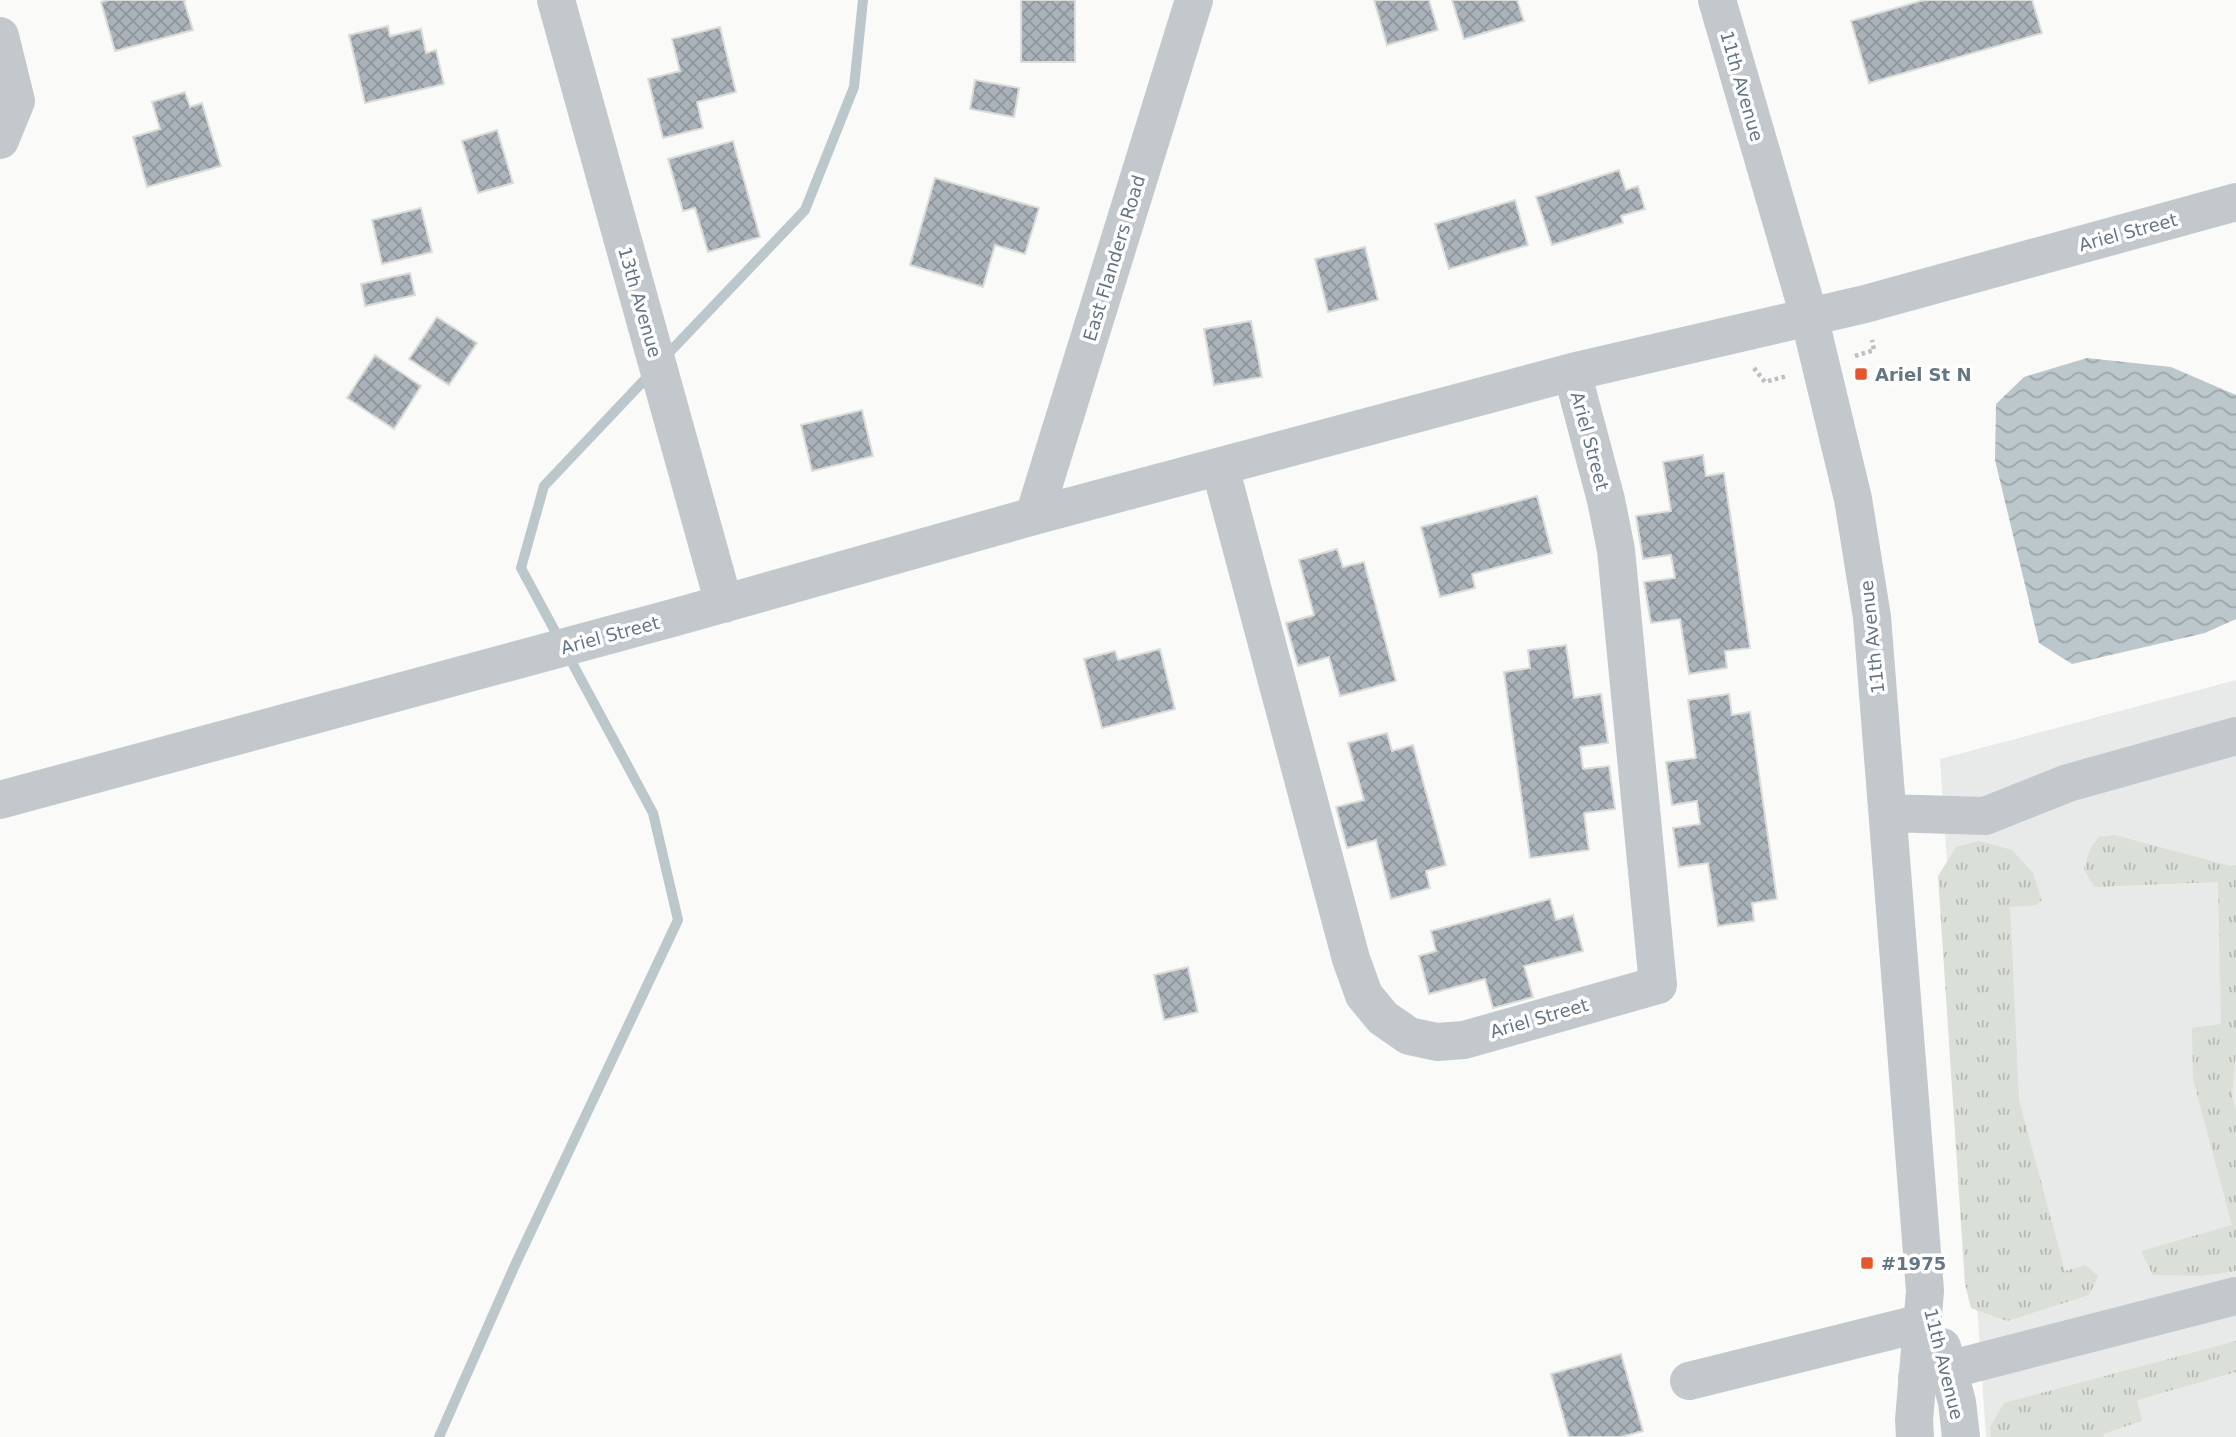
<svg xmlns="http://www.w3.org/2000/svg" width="2236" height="1437" viewBox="0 0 2236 1437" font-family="'DejaVu Sans',sans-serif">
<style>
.built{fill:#e8e9e9}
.grass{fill:url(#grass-tufts)}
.water{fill:url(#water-waves)}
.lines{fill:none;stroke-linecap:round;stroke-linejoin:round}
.stream{stroke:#bbc7cb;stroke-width:10}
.building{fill:url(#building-cross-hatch);stroke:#dcdcda;stroke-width:2}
.path{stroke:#bbbfc2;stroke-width:4.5;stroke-dasharray:3.5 3.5;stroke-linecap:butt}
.minor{stroke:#c3c8cc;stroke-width:38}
.poi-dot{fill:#e4572e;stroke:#fff;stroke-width:2.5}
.labels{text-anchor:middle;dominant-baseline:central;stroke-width:7;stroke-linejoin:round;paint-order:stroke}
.street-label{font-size:18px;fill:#657683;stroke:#fff}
.poi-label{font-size:18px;font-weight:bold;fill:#657683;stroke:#fff;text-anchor:start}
</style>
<defs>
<pattern id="grass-tufts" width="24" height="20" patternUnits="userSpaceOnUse" patternTransform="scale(1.75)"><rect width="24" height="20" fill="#dadfd7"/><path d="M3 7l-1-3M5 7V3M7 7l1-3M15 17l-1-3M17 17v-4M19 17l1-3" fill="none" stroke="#b4b9b4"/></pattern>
<pattern id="water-waves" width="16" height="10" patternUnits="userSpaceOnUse" patternTransform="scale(1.75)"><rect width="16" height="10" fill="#bbc7cb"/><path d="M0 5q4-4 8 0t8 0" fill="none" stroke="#9ca6aa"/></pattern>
<pattern id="building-cross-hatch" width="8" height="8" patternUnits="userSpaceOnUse" patternTransform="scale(1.75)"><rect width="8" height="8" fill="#aab3b9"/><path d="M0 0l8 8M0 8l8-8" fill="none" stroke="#8e969c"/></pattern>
</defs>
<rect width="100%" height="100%" fill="#fafaf8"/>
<path class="built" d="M 2236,680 L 2236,1437 L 1986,1437 L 1940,759 Z"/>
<path class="grass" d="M 2115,835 L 2230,866 L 2236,865 L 2236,1052 L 2232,1096 L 2236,1110 L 2236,1271 L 2200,1276 L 2153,1275 L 2141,1251 L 2232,1225 L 2193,1079 L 2192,1028 L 2221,1024 L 2218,882 L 2094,887 L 2084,869 L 2090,849 L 2098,837 Z
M 1979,841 L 2012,850 L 2033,873 L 2042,900 L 2036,905 L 2010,907 L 2019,1100 L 2065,1271 L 2086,1265 L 2098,1276 L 2089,1295 L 2007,1321 L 1971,1308 L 1965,1284 L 1938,876 L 1956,847 Z
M 2236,1341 L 2236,1372 L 2137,1400 L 2142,1421 L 2103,1434 L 2104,1437 L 1991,1437 L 1990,1427 L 2004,1403 Z"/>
<path class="water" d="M 2087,358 L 2171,367 L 2236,395 L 2236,619 L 2205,633 L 2072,664 L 2039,643 L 1995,460 L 1996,404 L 2024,377 Z"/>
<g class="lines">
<path class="stream" d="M 664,358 L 805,210 L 854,87 L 863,0
M 439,1437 L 515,1265 L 678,920 L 653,813 L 521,568 L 544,486 L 651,373"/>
</g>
<path class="building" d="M 108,0 L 186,0 L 184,1 L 193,30 L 115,51 L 101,2 Z
M 1021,0 L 1075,0 L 1075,62 L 1021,62 Z
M 1374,0 L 1429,0 L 1438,30 L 1387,45 Z
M 1452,0 L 1517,0 L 1524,21 L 1464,39 Z
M 1924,0 L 2032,0 L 2042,33 L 1869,83 L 1851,21 Z
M 388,26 L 390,36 L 421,29 L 426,53 L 436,50 L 444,84 L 365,103 L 349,35 Z
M 720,27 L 736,92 L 697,102 L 703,128 L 663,138 L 648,79 L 680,71 L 672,39 Z
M 975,80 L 1019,88 L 1014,117 L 970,109 Z
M 185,92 L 190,107 L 202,103 L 221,166 L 147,187 L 133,137 L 160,129 L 152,102 Z
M 497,130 L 513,183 L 478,193 L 462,141 Z
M 733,141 L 760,237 L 708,252 L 695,208 L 683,211 L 668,159 Z
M 1619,170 L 1626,190 L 1638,186 L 1645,209 L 1621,216 L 1623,223 L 1552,245 L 1536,197 Z
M 935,178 L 1039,208 L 1025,254 L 995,245 L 983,287 L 910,265 Z
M 1515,200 L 1528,245 L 1449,269 L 1435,224 Z
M 421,208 L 432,252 L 382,264 L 372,220 Z
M 1365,247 L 1378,300 L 1328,312 L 1315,259 Z
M 410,273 L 415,295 L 365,306 L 361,284 Z
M 437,317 L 477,343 L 449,385 L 409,359 Z
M 1251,321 L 1262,377 L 1214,385 L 1204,329 Z
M 375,355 L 421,386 L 394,429 L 347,398 Z
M 862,410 L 873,456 L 812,471 L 801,425 Z
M 1703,455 L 1706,476 L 1724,473 L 1750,648 L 1725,651 L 1727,668 L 1689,674 L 1680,619 L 1651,623 L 1644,582 L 1675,578 L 1671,555 L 1643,559 L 1636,516 L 1671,511 L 1663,462 Z
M 1537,496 L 1552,553 L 1472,574 L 1475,588 L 1440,597 L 1421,527 Z
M 1337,549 L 1343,567 L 1364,562 L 1396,681 L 1340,696 L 1329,657 L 1298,666 L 1286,623 L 1314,615 L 1299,560 Z
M 1566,645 L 1574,698 L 1601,694 L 1608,743 L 1580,747 L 1583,769 L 1609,766 L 1615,809 L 1584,813 L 1589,850 L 1530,858 L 1504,672 L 1530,668 L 1528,650 Z
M 1160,649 L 1175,709 L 1102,728 L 1084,659 L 1115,651 L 1118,660 Z
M 1729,694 L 1732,715 L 1750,712 L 1777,899 L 1752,903 L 1754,921 L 1718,926 L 1708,863 L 1679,867 L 1673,828 L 1700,824 L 1697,801 L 1672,805 L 1666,762 L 1696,758 L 1688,700 Z
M 1387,733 L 1392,751 L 1413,745 L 1446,865 L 1426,871 L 1430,888 L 1391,899 L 1376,840 L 1347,848 L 1336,807 L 1364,800 L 1348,743 Z
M 1550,899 L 1556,920 L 1573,915 L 1583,951 L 1524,966 L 1533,997 L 1493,1008 L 1485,979 L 1429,994 L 1419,956 L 1436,951 L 1431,931 Z
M 1188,967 L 1198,1012 L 1164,1020 L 1154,975 Z
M 1621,1354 L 1643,1431 L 1621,1437 L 1569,1437 L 1551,1374 Z"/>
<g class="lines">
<path class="path" d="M 1855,356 L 1874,350 L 1872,340
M 1754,368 L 1765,382 L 1787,376"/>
<path class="minor" d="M 556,0 L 724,604
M 1717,0 L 1809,316 L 1853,499 L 1872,617 L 1925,1291 L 1914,1420 L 1915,1437
M 0,36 L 16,101 L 0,140
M 1220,467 L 1351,959 L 1364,995 L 1383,1018 L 1409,1036 L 1437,1042 L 1464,1040 L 1658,985 L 1616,550 L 1606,500 L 1572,372
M 1034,516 L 1194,0
M 0,800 L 676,617 L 1034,516 L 1572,372 L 1865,304 L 2236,202
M 1888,813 L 1985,816 L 2068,783 L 2236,736
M 1942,1347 L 1957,1402 L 1961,1437
M 1917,1378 L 2236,1296
M 1689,1381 L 1922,1323"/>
</g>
<g class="poi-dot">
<rect x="1854" y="367" width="14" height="14" rx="3.5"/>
<rect x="1860" y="1256" width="14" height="14" rx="3.5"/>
</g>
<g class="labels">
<g class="street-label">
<text transform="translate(1742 86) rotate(74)">11th Avenue</text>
<text transform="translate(2128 232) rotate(-15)">Ariel Street</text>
<text transform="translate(1114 258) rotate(-73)">East Flanders Road</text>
<text transform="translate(640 302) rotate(74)">13th Avenue</text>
<text transform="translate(1590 441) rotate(75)">Ariel Street</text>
<text transform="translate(610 635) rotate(-15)">Ariel Street</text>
<text transform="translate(1872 637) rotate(-96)">11th Avenue</text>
<text transform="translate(1539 1018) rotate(-16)">Ariel Street</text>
<text transform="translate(1944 1364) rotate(76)">11th Avenue</text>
</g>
<g class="poi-label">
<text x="1875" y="374">Ariel St N</text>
<text x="1881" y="1263">#1975</text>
</g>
</g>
</svg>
